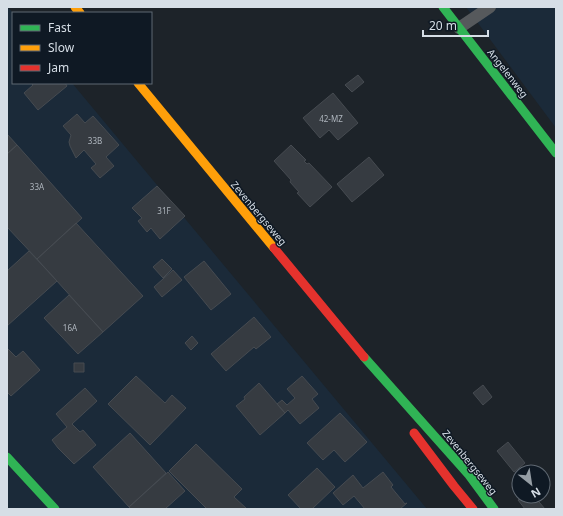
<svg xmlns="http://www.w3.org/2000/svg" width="563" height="516" viewBox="0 0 563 516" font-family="'Noto Sans',sans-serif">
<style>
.built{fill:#1b2a39}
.building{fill:#363b41;stroke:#464b51}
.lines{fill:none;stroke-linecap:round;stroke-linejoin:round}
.lane{stroke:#56595c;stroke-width:12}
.fast{stroke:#30b455;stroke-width:9}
.slow{stroke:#ff9f0a;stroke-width:9}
.jam{stroke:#e5322d;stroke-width:9}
.labels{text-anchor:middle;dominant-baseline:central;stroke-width:3;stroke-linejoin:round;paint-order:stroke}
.number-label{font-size:8px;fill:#aeb5bd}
.street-label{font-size:10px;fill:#d6dee6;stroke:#0f1924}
</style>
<rect width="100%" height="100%" fill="#1d2329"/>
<path class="built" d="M 7,7 L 8,7 L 13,13 L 13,83 L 72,83 L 427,509 L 7,509 Z
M 466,7 L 556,7 L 556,128 Z"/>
<path class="building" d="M 358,75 L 364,82 L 352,92 L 345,85 Z
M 31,83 L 65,83 L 67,86 L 38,110 L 24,93 L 33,85 Z
M 333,93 L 358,123 L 338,140 L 329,130 L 320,138 L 303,118 Z
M 77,114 L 85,123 L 93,116 L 119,145 L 106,157 L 114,166 L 100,178 L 91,168 L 96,164 L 84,150 L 76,158 L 70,146 L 69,142 L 71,135 L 63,126 Z
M 7,134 L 17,145 L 7,154 Z
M 17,145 L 82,218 L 37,259 L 7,227 L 7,154 Z
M 291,145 L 306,160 L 304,161 L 307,164 L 309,163 L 332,187 L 310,207 L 297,193 L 299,192 L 290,182 L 291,180 L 274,161 Z
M 369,157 L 384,175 L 352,202 L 337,184 Z
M 157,186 L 185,216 L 160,239 L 151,228 L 147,232 L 138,221 L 142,218 L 132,208 Z
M 76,223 L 143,296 L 103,332 L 37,259 Z
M 29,251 L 57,281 L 7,326 L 7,271 Z
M 162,259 L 172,269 L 163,278 L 153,267 Z
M 204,261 L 231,294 L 211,310 L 184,277 Z
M 173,270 L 182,280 L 162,297 L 154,287 Z
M 69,295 L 103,332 L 78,354 L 44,318 Z
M 254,317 L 271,337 L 256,349 L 254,347 L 226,371 L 211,354 Z
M 192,336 L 198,343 L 191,350 L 185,343 Z
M 7,348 L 16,357 L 23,351 L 40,370 L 11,396 L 7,392 Z
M 74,363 L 84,363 L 84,372 L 74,372 Z
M 136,376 L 165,403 L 172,395 L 186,408 L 150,445 L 108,404 Z
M 302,376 L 318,394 L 312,399 L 319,408 L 300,424 L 288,410 L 285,413 L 277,404 L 282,400 L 287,405 L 295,398 L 287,389 Z
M 259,383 L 285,413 L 260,435 L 236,406 L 245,399 L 244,397 Z
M 483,385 L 492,397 L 483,405 L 473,393 Z
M 85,388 L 97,401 L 72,424 L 80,432 L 83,430 L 96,445 L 74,464 L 58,448 L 52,440 L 67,427 L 56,414 Z
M 340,413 L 367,442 L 345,462 L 334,450 L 323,460 L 307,443 Z
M 130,433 L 166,473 L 129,507 L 93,467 Z
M 508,442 L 525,463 L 514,472 L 497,451 Z
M 196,444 L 242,489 L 234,497 L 247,509 L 207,509 L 169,471 Z
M 317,468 L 335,487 L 312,509 L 301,509 L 288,495 Z
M 168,472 L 185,491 L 165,509 L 131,509 L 129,507 Z
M 383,472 L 393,485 L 391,487 L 405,504 L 407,503 L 400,509 L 365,509 L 354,496 L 343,505 L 333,493 L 353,475 L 363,488 Z
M 524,496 L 534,496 L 545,509 L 525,509 L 518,500 Z"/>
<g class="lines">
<path class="lane" d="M 459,28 L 490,7"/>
<path class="fast" d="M 443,7 L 556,153
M 364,357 L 469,475 L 494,509
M 7,457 L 55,509"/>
<path class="slow" d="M 75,7 L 80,13
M 138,83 L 274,248"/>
<path class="jam" d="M 274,248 L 364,357
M 414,433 L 454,486 L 473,509"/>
</g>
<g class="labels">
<g class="number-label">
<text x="331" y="118">42-MZ</text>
<text x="95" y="140">33B</text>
<text x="37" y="186">33A</text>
<text x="164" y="210">31F</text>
<text x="70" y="327">16A</text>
</g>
<g class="street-label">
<text transform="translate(508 73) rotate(52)">Angelenweg</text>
<text transform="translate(259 213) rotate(50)">Zevenbergseweg</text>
<text transform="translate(470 462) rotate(51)">Zevenbergseweg</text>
</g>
</g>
<rect width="563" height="516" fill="none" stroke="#d6dee6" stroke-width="16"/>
<rect x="12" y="12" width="140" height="72" fill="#0f1924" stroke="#5f6872"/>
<rect x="20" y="25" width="20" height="6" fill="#30b455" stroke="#5f6872"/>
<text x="48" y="32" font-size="12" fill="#d6dee6">Fast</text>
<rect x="20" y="45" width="20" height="6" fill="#ff9f0a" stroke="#5f6872"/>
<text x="48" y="52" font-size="12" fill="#d6dee6">Slow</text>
<rect x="20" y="65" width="20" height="6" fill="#e5322d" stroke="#5f6872"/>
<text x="48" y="72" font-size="12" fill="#d6dee6">Jam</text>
<g transform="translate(531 484) rotate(150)"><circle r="19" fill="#0f1924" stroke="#5f6872"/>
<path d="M0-3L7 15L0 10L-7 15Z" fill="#959da4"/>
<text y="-6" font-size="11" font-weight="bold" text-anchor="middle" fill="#d6dee6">N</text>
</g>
<path d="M423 30v6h65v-6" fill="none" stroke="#d6dee6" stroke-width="2"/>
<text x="429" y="30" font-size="12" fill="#d6dee6" stroke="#0f1924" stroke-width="3" paint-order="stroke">20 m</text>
</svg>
